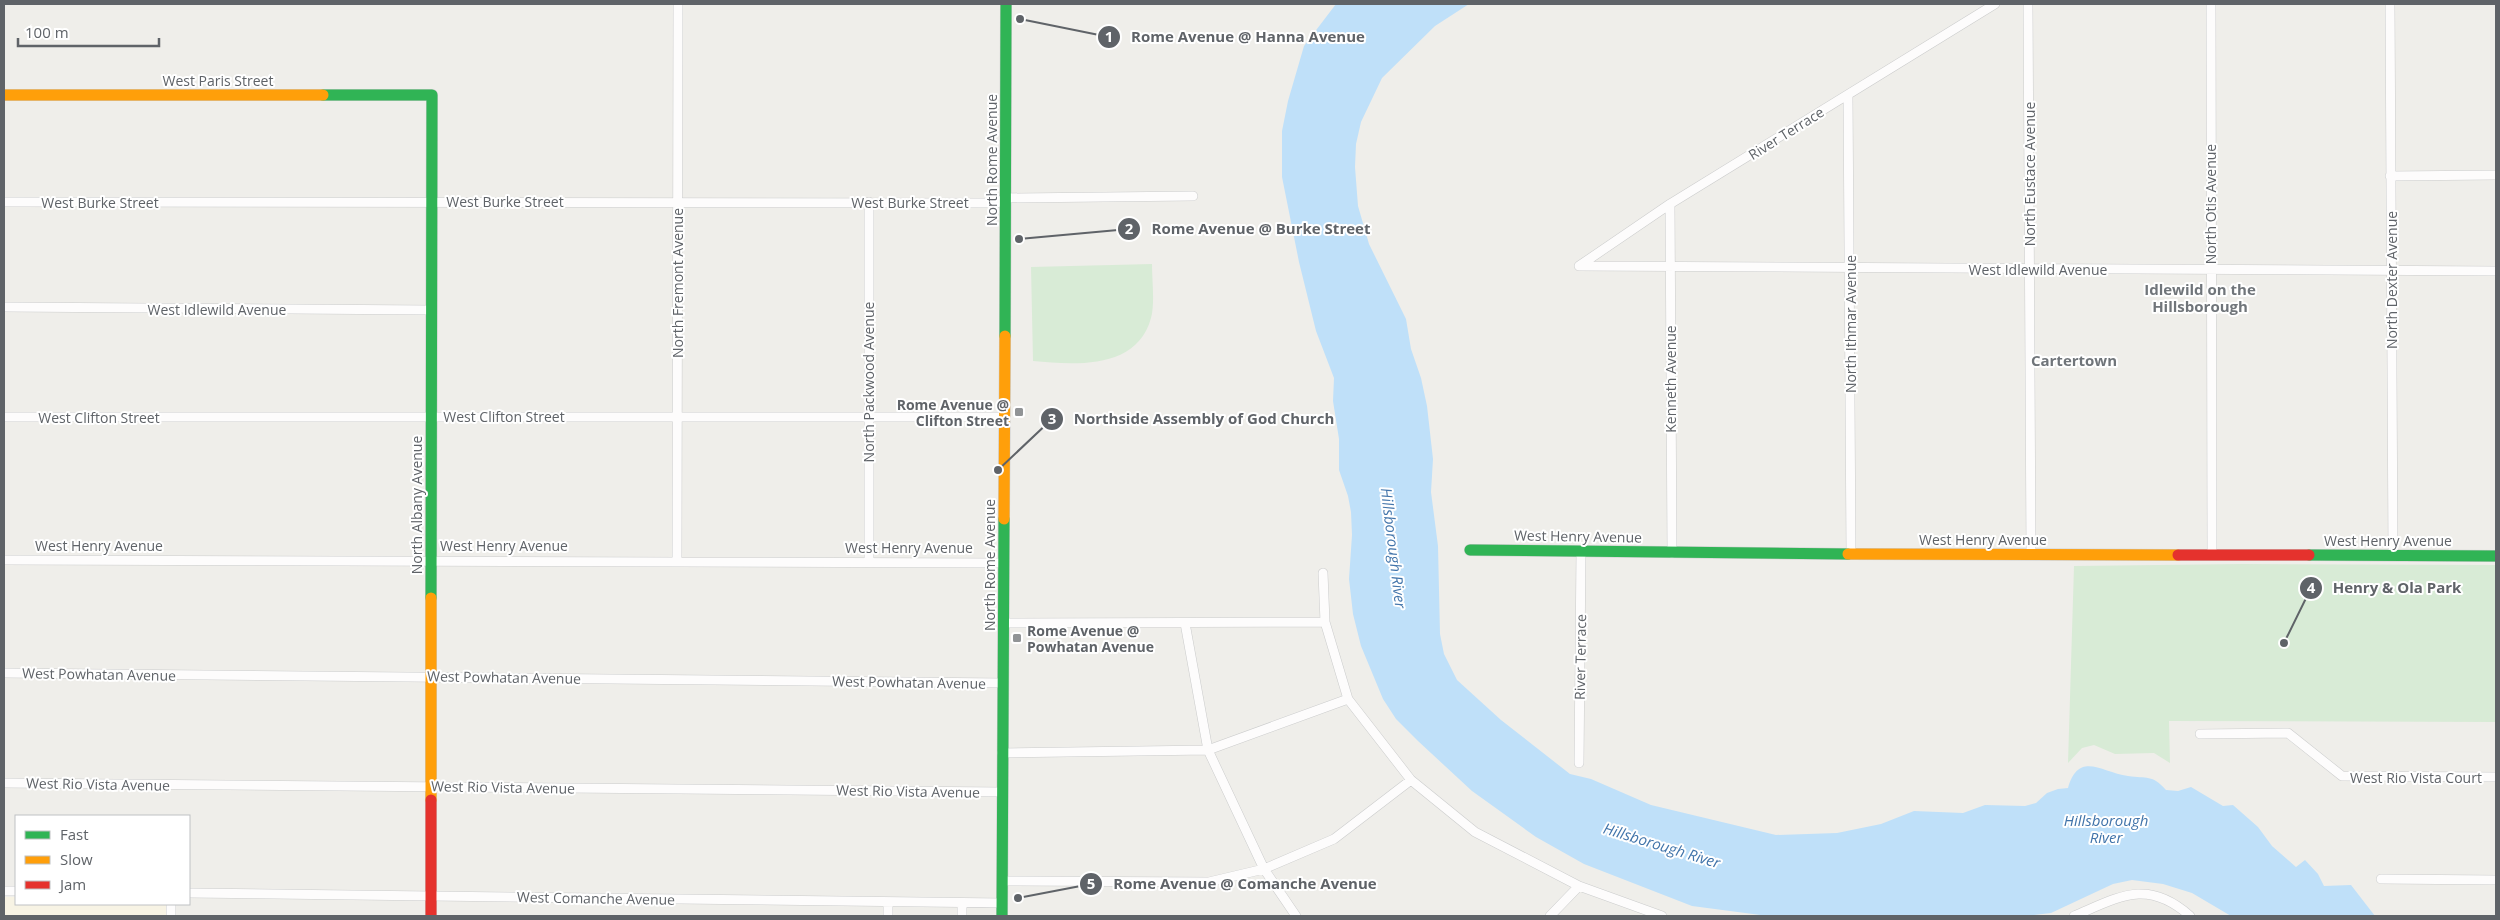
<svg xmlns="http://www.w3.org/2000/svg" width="2500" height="920" viewBox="0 0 2500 920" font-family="'Open Sans',sans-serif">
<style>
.commercial{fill:#f7f3e4}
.green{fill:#d8ebd6}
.water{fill:#bfe0f9}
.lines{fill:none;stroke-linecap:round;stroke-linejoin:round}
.street-casing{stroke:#cbcccc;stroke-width:10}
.fast-casing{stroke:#cacacb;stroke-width:12}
.slow-casing{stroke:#cacacb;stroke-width:12}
.jam-casing{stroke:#cacacb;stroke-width:12}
.street{stroke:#fdfcfc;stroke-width:9}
.fast{stroke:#30b455;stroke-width:11}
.slow{stroke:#ff9f0a;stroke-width:11}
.jam{stroke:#e5322d;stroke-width:11}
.poi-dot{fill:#919496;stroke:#fff;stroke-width:2}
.labels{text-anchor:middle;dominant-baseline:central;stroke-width:4;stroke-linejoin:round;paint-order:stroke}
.street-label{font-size:14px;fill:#5f6368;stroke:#fff}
.poi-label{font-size:14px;font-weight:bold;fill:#5f6368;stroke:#fff;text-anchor:end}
.neighbourhood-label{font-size:15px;font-weight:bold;fill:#70757a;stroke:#fff}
.water-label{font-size:15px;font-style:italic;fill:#4174aa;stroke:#fff}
.leader{fill:none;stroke:#5f6368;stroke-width:2}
.callout-dot{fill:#5f6368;stroke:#fff;stroke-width:2}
.mark-label{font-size:15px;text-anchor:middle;font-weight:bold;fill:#fff}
.callout-label{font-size:15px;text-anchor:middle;font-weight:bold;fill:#5f6368;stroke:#fff;stroke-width:4;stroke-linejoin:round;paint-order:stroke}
</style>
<rect width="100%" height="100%" fill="#efeeea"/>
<path class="commercial" d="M 4,897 L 16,897 L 16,904 L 166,904 L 166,916 L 4,916 Z"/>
<path class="green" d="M 1152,264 C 1152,281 1155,303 1151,318 C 1137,370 1075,365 1033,361 L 1031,267 Z
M 2243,564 L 2496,565 L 2496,722 L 2169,721 L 2170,763 L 2154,753 L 2115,754 L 2094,745 L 2082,748 L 2068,763 L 2074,566 Z"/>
<path class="water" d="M 1336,4 L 1469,4 L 1435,26 L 1382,78 L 1361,122 L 1356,144 L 1355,167 L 1358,206 L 1369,244 L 1406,319 L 1411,349 L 1421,378 L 1427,406 L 1433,459 L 1431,492 L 1438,546 L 1440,634 L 1444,654 L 1457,680 L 1501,720 L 1570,774 L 1591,779 L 1651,805 L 1776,835 L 1837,833 L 1881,824 L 1914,811 L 1963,813 L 1985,805 L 2025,806 L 2036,803 L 2047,793 L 2058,789 L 2068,788 C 2079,750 2102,773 2128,776 C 2147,779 2152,774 2166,790 L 2178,791 L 2191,787 L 2223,806 L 2233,805 L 2258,827 L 2272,846 L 2296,867 L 2305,860 L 2318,874 L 2324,886 L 2351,885 L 2375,916 L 2231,916 L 2192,893 L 2163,884 L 2132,880 L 2113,884 L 2051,913 L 2025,916 L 1768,916 L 1692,906 L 1584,864 L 1536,837 L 1472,791 L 1418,741 L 1396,719 L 1383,699 L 1361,646 L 1353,614 L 1349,579 L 1352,535 L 1351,512 L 1348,496 L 1339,470 L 1339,439 L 1333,401 L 1334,378 L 1316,331 L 1299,262 L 1282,177 L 1282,131 L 1288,101 L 1304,46 Z"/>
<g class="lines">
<g class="street-casing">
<path id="street" d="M 2028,4 L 2031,554
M 2211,4 L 2212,554
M 2390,4 L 2393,555
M 1848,95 L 1851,554
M 2390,176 L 2496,175
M 4,202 L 997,203 L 1005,198 L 1193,196
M 869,202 L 869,562
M 1670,204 L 1672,553
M 1579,266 L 2496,271
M 1579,266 L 1670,204 L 1995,4
M 4,307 L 431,310
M 4,417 L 1004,417
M 4,560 L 1004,563
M 677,561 L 678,4
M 1323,573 L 1325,622 L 1348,699 L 1411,780 L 1475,832 L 1579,886 L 1662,916
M 1004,623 L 1325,622
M 1185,623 L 1208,750 L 1264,869 L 1296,916
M 4,673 L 1003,683
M 2200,734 L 2288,733 L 2342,776 L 2496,777
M 1002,753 L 1208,750 L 1348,699
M 1579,763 L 1581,551
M 4,783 L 1002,792
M 2381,879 L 2496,880
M 1002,881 L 1209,882 L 1264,869 L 1334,839 L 1411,780
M 4,891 L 16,891
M 189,893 L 1002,903
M 171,904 L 171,916
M 888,916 L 888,902
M 962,916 L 962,903
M 1550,916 L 1579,886
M 2074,916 C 2119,897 2147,878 2190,916"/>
</g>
<g class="fast-casing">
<path id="fast" d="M 323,95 L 432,95 L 431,598
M 1005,336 L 1006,4
M 1470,550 L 1848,554
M 2309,555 L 2496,556
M 1002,916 L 1004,519"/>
</g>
<g class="slow-casing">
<path id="slow" d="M 4,95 L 323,95
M 1004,519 L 1005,336
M 1848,554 L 2178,555
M 431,800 L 431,598"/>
</g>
<g class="jam-casing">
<path id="jam" d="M 2178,555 L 2309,555
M 431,916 L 431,800"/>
</g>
<use href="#street" class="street"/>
<use href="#fast" class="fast"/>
<use href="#slow" class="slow"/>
<use href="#jam" class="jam"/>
</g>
<g class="poi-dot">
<rect x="1014" y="407" width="10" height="10" rx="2.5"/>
<rect x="1012" y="633" width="10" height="10" rx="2.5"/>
</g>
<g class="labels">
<g class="street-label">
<text x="218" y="80">West Paris Street</text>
<text transform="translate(1786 133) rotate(-32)">River Terrace</text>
<text transform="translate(991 160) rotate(-90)">North Rome Avenue</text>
<text transform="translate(2029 174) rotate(-90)">North Eustace Avenue</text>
<text x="505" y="201">West Burke Street</text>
<text x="100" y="202">West Burke Street</text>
<text x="910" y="202">West Burke Street</text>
<text transform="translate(2210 204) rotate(-90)">North Otis Avenue</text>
<text x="2038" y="269">West Idlewild Avenue</text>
<text transform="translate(2391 280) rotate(-90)">North Dexter Avenue</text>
<text transform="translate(677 283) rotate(-90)">North Fremont Avenue</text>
<text x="217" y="309">West Idlewild Avenue</text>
<text transform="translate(1850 324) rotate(-90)">North Ithmar Avenue</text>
<text transform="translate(1670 379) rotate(-90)">Kenneth Avenue</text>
<text transform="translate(868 382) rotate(-90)">North Packwood Avenue</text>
<text x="504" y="416">West Clifton Street</text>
<text x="99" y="417">West Clifton Street</text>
<text transform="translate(416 505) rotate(-90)">North Albany Avenue</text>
<text transform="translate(1578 536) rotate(1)">West Henry Avenue</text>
<text x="1983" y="539">West Henry Avenue</text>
<text x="2388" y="540">West Henry Avenue</text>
<text x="99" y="545">West Henry Avenue</text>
<text x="504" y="545">West Henry Avenue</text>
<text x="909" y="547">West Henry Avenue</text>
<text transform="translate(989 565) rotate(-90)">North Rome Avenue</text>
<text transform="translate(1580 657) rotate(-89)">River Terrace</text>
<text transform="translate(99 674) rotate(1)">West Powhatan Avenue</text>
<text transform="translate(504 677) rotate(1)">West Powhatan Avenue</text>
<text transform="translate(909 682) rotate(1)">West Powhatan Avenue</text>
<text x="2416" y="777">West Rio Vista Court</text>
<text transform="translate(98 784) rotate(1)">West Rio Vista Avenue</text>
<text transform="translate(503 787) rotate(1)">West Rio Vista Avenue</text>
<text transform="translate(908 791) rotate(1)">West Rio Vista Avenue</text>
<text transform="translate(596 898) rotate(1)">West Comanche Avenue</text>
</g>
<g class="poi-label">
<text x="1009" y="404">Rome Avenue @<tspan x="1009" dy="16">Clifton Street</tspan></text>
<text x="1027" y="630" text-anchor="start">Rome Avenue @<tspan x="1027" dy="16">Powhatan Avenue</tspan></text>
</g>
<g class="neighbourhood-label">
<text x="2200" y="289">Idlewild on the<tspan x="2200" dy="17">Hillsborough</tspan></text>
<text x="2074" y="360">Cartertown</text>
</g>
<g class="water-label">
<text transform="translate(1394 548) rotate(83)">Hillsborough River</text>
<text x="2106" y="820">Hillsborough<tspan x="2106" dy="17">River</tspan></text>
<text transform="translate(1662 845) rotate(17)">Hillsborough River</text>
</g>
</g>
<path class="leader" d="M1020 19L1109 37M1019 239L1129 229M998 470L1052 419M2284 643L2311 588M1018 898L1091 884"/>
<g class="callout-dot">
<circle cx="1020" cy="19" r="5"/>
<circle cx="1019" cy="239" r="5"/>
<circle cx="998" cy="470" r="5"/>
<circle cx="2284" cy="643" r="5"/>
<circle cx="1018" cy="898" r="5"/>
<circle cx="1109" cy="37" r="12"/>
<circle cx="1129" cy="229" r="12"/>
<circle cx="1052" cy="419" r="12"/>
<circle cx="2311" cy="588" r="12"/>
<circle cx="1091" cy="884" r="12"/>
</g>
<g class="mark-label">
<text x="1109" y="42">1</text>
<text x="1129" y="234">2</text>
<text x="1052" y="424">3</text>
<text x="2311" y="593">4</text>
<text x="1091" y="889">5</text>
</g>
<g class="callout-label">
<text x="1248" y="42">Rome Avenue @ Hanna Avenue</text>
<text x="1261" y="234">Rome Avenue @ Burke Street</text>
<text x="1204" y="424">Northside Assembly of God Church</text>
<text x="2397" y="593">Henry &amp; Ola Park</text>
<text x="1245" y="889">Rome Avenue @ Comanche Avenue</text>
</g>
<rect width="2500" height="920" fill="none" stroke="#5f6368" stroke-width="10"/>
<rect x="15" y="815" width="175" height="90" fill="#ffffff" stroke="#bfc1c3"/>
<rect x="25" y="831" width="25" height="8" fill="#30b455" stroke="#bfc1c3"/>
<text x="60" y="840" font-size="15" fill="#5f6368">Fast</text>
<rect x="25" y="856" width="25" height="8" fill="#ff9f0a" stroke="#bfc1c3"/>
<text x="60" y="865" font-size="15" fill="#5f6368">Slow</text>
<rect x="25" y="881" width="25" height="8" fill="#e5322d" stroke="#bfc1c3"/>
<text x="60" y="890" font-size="15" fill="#5f6368">Jam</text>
<path d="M18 38v8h141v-8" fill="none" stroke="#5f6368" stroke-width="2.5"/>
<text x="25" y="38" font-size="15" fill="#5f6368" stroke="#ffffff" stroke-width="4" paint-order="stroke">100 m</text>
</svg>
